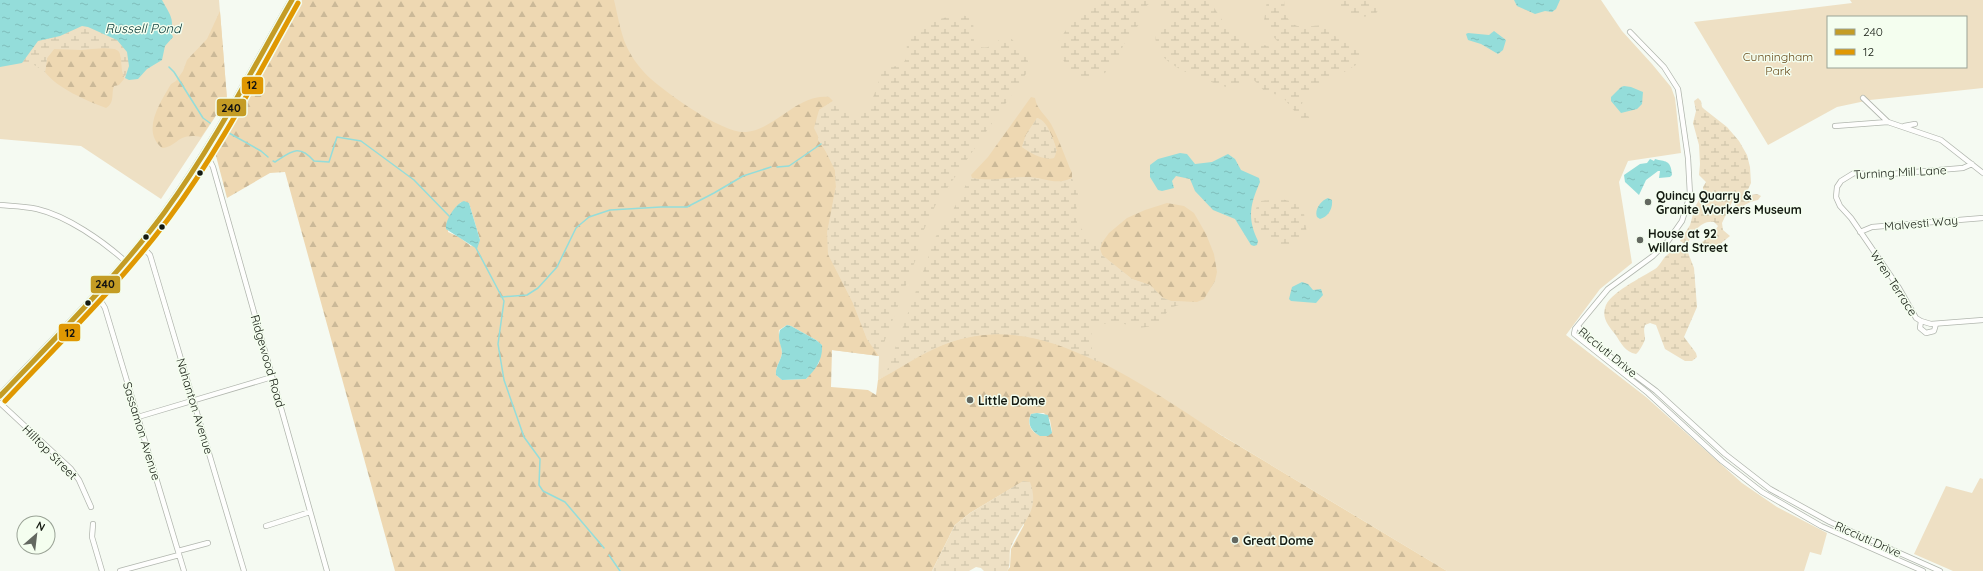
<svg xmlns="http://www.w3.org/2000/svg" width="1983" height="571" viewBox="0 0 1983 571" font-family="Quicksand,sans-serif">
<style>
.green{fill:#eee0c4;fill-rule:evenodd}
.forest{fill:url(#forest-firs);fill-rule:evenodd}
.wetland{fill:url(#wetland-marsh)}
.water{fill:url(#water-ripples)}
.lines{fill:none;stroke-linecap:round;stroke-linejoin:round}
.stream{stroke:#94ddda;stroke-width:1.5}
.minor-casing{stroke:#b1b6ae;stroke-width:6}
.major-casing{stroke:#b1b6ae;stroke-width:8}
.minor{stroke:#fefefd;stroke-width:4.5}
.major{stroke:#fefefd;stroke-width:6}
.bus-1-casing{stroke:#f4feef;stroke-width:8}
.bus-2-casing{stroke:#f4feef;stroke-width:8}
.bus-1{stroke:#c49c25;stroke-width:5}
.bus-2{stroke:#e09802;stroke-width:5}
.bus-dot{fill:#141a11;stroke:#f4feef;stroke-width:1.5}
.poi-dot{fill:#636860;stroke:#f4feef;stroke-width:1.5}
.labels{text-anchor:middle;dominant-baseline:central;stroke-width:3;stroke-linejoin:round;paint-order:stroke}
.park-label{font-size:12px;fill:#6c4e1f;stroke:#f4feef}
.street-label{font-size:12px;fill:#141a11;stroke:#f4feef}
.poi-label{font-size:12px;font-weight:bold;fill:#141a11;stroke:#f4feef;text-anchor:start}
.water-label{font-size:13px;font-style:italic;fill:#093b3a;stroke:#f4feef}
.line-badge{stroke:#f4feef;stroke-width:1.5}
.pale-badge-label{font-size:11px;text-anchor:middle;font-weight:bold;fill:#111}
</style>
<defs>
<pattern id="forest-firs" width="22" height="20" patternUnits="userSpaceOnUse"><rect width="22" height="20" fill="#eed8b2"/><path d="M5 1l3.5 6h-7zM16 11l3.5 6h-7z" fill="#cbb998"/></pattern>
<pattern id="wetland-marsh" width="20" height="14" patternUnits="userSpaceOnUse"><rect width="20" height="14" fill="#eee0c4"/><path d="M1 5h8M5 5V1M11 12h8M15 12V8" fill="none" stroke="#cbc0a7"/></pattern>
<pattern id="water-ripples" width="26" height="14" patternUnits="userSpaceOnUse"><rect width="26" height="14" fill="#94ddda"/><path d="M2 4q2-2 4 0t4 0M15 11q2-2 4 0t4 0" fill="none" stroke="#7fbdba"/></pattern>
</defs>
<rect width="100%" height="100%" fill="#f5faf2"/>
<path class="green" d="M 0,0 L 219,0 L 227,99 L 161,199 L 81,146 L 0,139 Z
M 405,0 L 1601,0 L 1622,31 L 1652,64 L 1671,87 L 1675,98 L 1681,153 L 1628,161 L 1619,182 L 1632,263 L 1600,289 L 1566,335 L 1646,397 L 1742,483 L 1777,507 L 1827,533 L 1821,555 L 1810,552 L 1804,571 L 1447,571 L 1188,415 L 1134,381 L 897,370 L 878,380 L 879,356 L 832,350 Z
M 1850,0 L 1983,0 L 1983,88 L 1870,100 L 1837,107 L 1768,145 L 1694,22 L 1852,3 ZM 1828,17 L 1966,17 L 1966,67 L 1828,67 Z
M 1980,478 L 1983,479 L 1983,571 L 1953,571 L 1914,554 L 1946,486 L 1972,493 Z"/>
<path class="forest" d="M 302,0 L 614,0 C 618,16 621,38 630,53 C 635,62 643,72 651,79 C 668,94 723,134 746,132 C 776,129 798,93 829,97 L 833,101 L 819,110 L 818,140 L 827,153 L 835,170 L 836,187 L 833,201 L 828,254 L 853,303 L 867,339 L 879,356 L 832,350 L 831,387 L 868,390 L 876,395 L 878,380 C 919,358 946,335 996,334 C 1079,333 1163,400 1231,441 C 1303,484 1375,528 1447,571 L 1007,571 L 1010,567 L 1011,549 L 1024,525 L 1024,481 L 970,513 L 955,525 L 932,571 L 395,571 L 285,172 L 270,173 L 227,198 L 215,152 ZM 461,202 L 469,203 L 480,240 L 471,246 L 459,237 L 448,232 L 450,217 ZM 787,325 L 791,326 L 816,340 L 822,345 L 819,363 L 806,379 L 782,380 L 776,375 C 775,367 781,361 782,353 C 782,345 778,338 779,330 ZM 1037,413 L 1044,413 L 1050,420 L 1052,432 C 1039,442 1024,428 1031,414 Z
M 220,11 L 227,99 L 201,137 C 177,132 178,147 162,148 C 141,131 160,103 171,84 L 176,81 L 183,71 L 187,60 L 207,39 Z
M 103,48 L 115,49 L 120,52 L 124,79 L 119,85 L 114,86 C 111,94 115,103 106,108 C 87,101 57,88 45,72 L 47,58 L 54,49 L 81,50 Z
M 1031,97 L 1035,98 C 1037,110 1045,114 1051,124 C 1059,139 1065,157 1072,173 L 1072,178 C 1056,186 1044,177 1027,177 C 1008,178 991,182 971,178 L 971,175 L 988,157 ZM 1037,118 C 1049,121 1053,141 1057,151 L 1033,153 L 1022,147 L 1026,135 Z
M 1167,203 L 1184,206 L 1194,213 L 1206,234 L 1214,254 L 1217,272 L 1215,281 L 1204,299 L 1197,302 L 1171,301 L 1163,298 L 1150,285 L 1132,279 L 1102,255 L 1100,249 L 1101,244 L 1109,233 L 1127,218 L 1145,210 Z"/>
<path class="wetland" d="M 1113,0 L 1209,0 L 1230,32 L 1240,38 L 1271,47 L 1277,46 L 1279,43 L 1270,33 L 1264,21 L 1267,0 L 1284,0 C 1286,30 1297,28 1323,25 L 1331,34 L 1359,48 L 1362,52 L 1363,56 L 1356,65 L 1304,96 L 1302,104 L 1311,121 L 1309,125 L 1305,124 L 1281,95 L 1266,93 L 1255,81 L 1251,79 L 1245,80 L 1232,89 C 1210,81 1142,65 1158,29 L 1169,26 L 1173,17 C 1167,8 1159,5 1149,4 C 1143,8 1140,14 1141,22 L 1125,42 L 1118,57 L 1105,73 L 1080,78 L 1071,74 L 1057,49 L 1058,42 L 1072,21 L 1087,9 L 1102,2 Z
M 1329,0 L 1381,0 L 1381,6 L 1375,15 C 1357,20 1344,13 1329,2 Z
M 959,15 L 973,17 L 974,43 C 986,53 994,44 1004,36 L 1009,36 L 1026,55 L 1030,68 L 935,206 L 921,236 L 917,256 L 879,356 L 867,339 L 853,303 L 828,254 L 827,232 L 836,187 L 835,170 L 814,128 L 819,110 L 833,101 L 845,111 L 851,114 C 874,115 876,83 884,68 C 888,67 894,67 899,65 C 914,60 901,43 911,34 C 923,21 943,18 959,15 Z
M 82,26 C 98,28 125,39 129,57 C 130,65 126,71 125,78 C 119,70 124,59 118,50 L 112,48 L 54,49 L 47,58 L 45,72 L 31,63 L 22,63 L 38,41 L 60,36 Z
M 1698,98 L 1701,101 L 1702,107 L 1704,109 L 1727,127 L 1739,141 L 1747,155 L 1750,167 L 1751,183 L 1745,196 L 1757,194 L 1761,196 L 1758,200 C 1748,202 1743,205 1736,213 L 1733,211 L 1737,200 L 1735,199 L 1733,200 L 1722,223 L 1723,230 L 1730,236 L 1710,252 L 1702,246 L 1702,242 L 1712,235 L 1718,226 L 1714,222 C 1700,220 1692,234 1687,245 L 1680,241 L 1690,225 L 1695,207 L 1703,193 L 1703,187 L 1706,182 L 1699,175 L 1700,164 L 1699,145 L 1693,123 L 1696,111 L 1694,101 Z
M 1037,118 C 1045,120 1057,144 1056,151 C 1056,154 1055,156 1054,158 C 1044,161 1030,153 1022,147 L 1026,135 Z
M 971,175 L 972,178 C 992,182 1008,177 1027,177 C 1038,178 1050,183 1061,182 C 1065,182 1068,180 1072,178 L 1078,194 L 1076,214 L 1077,223 L 1087,236 L 1102,242 L 1100,249 L 1102,255 L 1108,260 L 1132,279 L 1150,285 L 1163,298 L 1171,301 L 1188,302 L 1170,308 L 1160,322 L 1154,326 L 1139,328 L 1117,322 L 1095,325 C 1087,340 1091,348 1098,362 C 1039,334 990,322 928,351 C 913,358 900,368 885,376 L 936,236 L 949,218 Z
M 1281,199 L 1290,201 L 1303,207 L 1307,234 C 1303,238 1299,242 1295,244 C 1289,247 1282,245 1276,243 C 1257,236 1247,220 1260,201 Z
M 1682,246 L 1687,250 L 1694,268 L 1697,307 L 1684,337 L 1696,353 L 1697,357 L 1692,361 L 1685,361 L 1665,349 L 1656,325 L 1650,323 L 1645,325 C 1643,331 1645,334 1645,339 C 1644,343 1639,352 1636,354 C 1625,352 1621,343 1615,334 C 1609,326 1602,319 1605,308 C 1608,293 1643,277 1655,269 C 1660,266 1662,259 1667,255 C 1671,251 1677,250 1682,246 Z
M 1023,481 L 1030,482 C 1041,513 1021,521 1011,547 C 1008,555 1012,564 1007,571 L 984,571 L 981,568 L 976,567 L 969,571 L 932,571 L 955,525 L 970,513 Z"/>
<path class="water" d="M 0,0 L 162,0 C 167,10 176,20 170,30 L 173,37 L 165,46 L 162,60 L 147,69 L 138,79 L 129,80 L 125,78 L 129,66 L 127,52 L 117,40 L 88,27 L 82,26 L 60,36 L 38,41 L 22,63 L 0,67 Z
M 1514,0 L 1560,0 L 1556,9 L 1552,12 L 1545,11 L 1535,14 L 1517,6 Z
M 1494,31 L 1506,40 L 1503,50 L 1498,54 L 1481,44 L 1468,40 L 1466,34 L 1468,33 L 1489,35 Z
M 1624,86 L 1631,87 L 1643,92 L 1642,104 L 1637,109 L 1621,113 L 1611,101 L 1611,97 L 1621,87 Z
M 1180,153 L 1187,154 L 1195,164 L 1212,162 L 1228,154 L 1235,159 L 1241,170 L 1259,178 L 1260,182 C 1250,205 1247,218 1258,241 L 1257,245 L 1254,246 L 1251,245 L 1235,219 L 1213,210 L 1195,191 L 1190,179 L 1176,176 L 1172,181 L 1174,188 L 1162,191 L 1158,190 L 1150,177 L 1150,165 L 1158,159 Z
M 1650,159 L 1654,161 L 1655,159 C 1665,162 1671,159 1672,175 L 1670,177 L 1659,178 L 1660,171 L 1658,171 L 1646,180 L 1639,195 L 1625,182 L 1624,175 L 1640,164 L 1647,163 Z
M 1328,198 L 1332,200 C 1333,209 1328,217 1320,219 L 1317,217 C 1314,210 1321,200 1328,198 Z
M 464,201 L 469,203 L 480,240 L 477,249 L 446,229 C 445,220 456,203 464,201 Z
M 1302,282 L 1308,284 L 1313,290 L 1321,289 L 1323,295 L 1316,303 L 1291,301 L 1289,299 L 1292,287 Z
M 787,325 L 791,326 L 816,340 L 822,345 C 823,359 816,369 806,379 L 782,380 L 776,375 C 775,367 781,361 782,353 C 782,345 777,341 780,330 Z
M 1037,413 L 1048,415 L 1052,433 L 1048,436 L 1040,436 C 1031,431 1027,424 1031,414 Z"/>
<g class="lines">
<path class="stream" d="M 169,67 L 174,72 L 203,118 L 210,123
M 229,133 L 261,151 L 268,157
M 273,161 L 275,162 C 292,151 299,144 314,161 L 329,162 L 337,137 L 361,141 L 414,180 L 450,217
M 777,167 L 789,166 L 821,144
M 476,248 L 504,301 L 498,344 L 504,380 L 524,437 L 540,459 L 539,485 L 543,491 L 565,502 L 604,548
M 501,297 L 527,295 L 538,288 L 557,267 L 576,228 L 589,217 L 610,210 L 661,207 L 687,207 L 714,193 L 743,176 L 771,167
M 609,555 L 620,571"/>
<g class="minor-casing">
<path id="minor" d="M 1630,32 L 1664,67 L 1678,89 L 1688,158 L 1690,195 L 1682,221 L 1668,241 L 1653,256 L 1608,289 L 1575,329 L 1574,334 L 1648,393 L 1722,461 L 1762,492 L 1821,526 L 1923,571
M 1863,98 L 1888,122 L 1941,140 L 1983,173
M 1835,126 L 1888,122
M 1904,126 L 1915,124
M 202,155 L 210,161 L 213,167 L 327,571
M 1972,164 L 1963,168 L 1878,175 L 1854,173 L 1841,181 L 1837,187 L 1836,197 L 1840,206 L 1851,218 L 1899,288 L 1916,318 L 1921,321 L 1931,324 L 1983,320
M 0,205 C 12,206 25,206 37,209 C 67,216 103,241 125,261
M 1860,232 L 1872,227 L 1983,218
M 140,244 L 150,255 L 244,571
M 96,293 L 105,308 L 184,571
M 1921,321 L 1920,328 L 1926,333 L 1934,331 L 1936,324
M 1578,326 L 1587,339 L 1656,391 L 1725,454 L 1770,489 L 1830,522 L 1940,571
M 0,403 L 71,469 L 79,480 L 91,507
M 138,417 L 272,377
M 93,524 L 92,537 L 102,571
M 266,526 L 310,512
M 178,551 L 208,543
M 120,571 L 179,555"/>
</g>
<g class="major-casing">
<path id="major" d="M 0,396 C 55,337 116,279 164,213 C 213,146 251,72 292,0"/>
</g>
<use href="#minor" class="minor"/>
<use href="#major" class="major"/>
<g class="bus-1-casing">
<path id="bus-1" d="M 0,396 C 56,337 115,279 164,213 C 213,146 251,72 292,0"/>
</g>
<g class="bus-2-casing">
<path id="bus-2" d="M 5,401 C 61,341 120,284 169,218 C 219,151 257,76 298,3"/>
</g>
<use href="#bus-1" class="bus-1"/>
<use href="#bus-2" class="bus-2"/>
</g>
<g class="bus-dot">
<circle cx="200" cy="173" r="3.5"/>
<circle cx="162" cy="227" r="3.5"/>
<circle cx="146" cy="237" r="3.5"/>
<circle cx="88" cy="303" r="3.5"/>
</g>
<g class="poi-dot">
<circle cx="1648" cy="202" r="4"/>
<circle cx="1640" cy="240" r="4"/>
<circle cx="970" cy="400" r="4"/>
<circle cx="1235" cy="540" r="4"/>
</g>
<g class="labels">
<g class="park-label">
<text x="1778" y="56">Cunningham<tspan x="1778" dy="14">Park</tspan></text>
</g>
<g class="street-label">
<text transform="translate(1900 172) rotate(-3)">Turning Mill Lane</text>
<text transform="translate(1921 223) rotate(-5)">Malvesti Way</text>
<text transform="translate(1894 283) rotate(57)">Wren Terrace</text>
<text transform="translate(1608 352) rotate(39)">Ricciuti Drive</text>
<text transform="translate(268 361) rotate(74)">Ridgewood Road</text>
<text transform="translate(195 406) rotate(73)">Nahanton Avenue</text>
<text transform="translate(142 431) rotate(73)">Sassamon Avenue</text>
<text transform="translate(50 452) rotate(45)">Hilltop Street</text>
<text transform="translate(1868 539) rotate(24)">Ricciuti Drive</text>
</g>
<g class="poi-label">
<text x="1656" y="195">Quincy Quarry &amp;<tspan x="1656" dy="14">Granite Workers Museum</tspan></text>
<text x="1648" y="233">House at 92<tspan x="1648" dy="14">Willard Street</tspan></text>
<text x="978" y="400">Little Dome</text>
<text x="1243" y="540">Great Dome</text>
</g>
<g class="water-label">
<text x="143" y="28">Russell Pond</text>
</g>
</g>
<g class="line-badge">
<rect x="241" y="76" width="23" height="19" rx="4" fill="#e09802"/>
<rect x="216" y="98" width="31" height="19" rx="4" fill="#c49c25"/>
<rect x="90" y="275" width="31" height="19" rx="4" fill="#c49c25"/>
<rect x="58" y="323" width="23" height="19" rx="4" fill="#e09802"/>
</g>
<g class="pale-badge-label">
<text x="252" y="89">12</text>
<text x="231" y="112">240</text>
<text x="105" y="288">240</text>
<text x="70" y="337">12</text>
</g>
<rect x="1827" y="16" width="140" height="52" fill="#f4feef" stroke="#9aa396"/>
<rect x="1835" y="29" width="20" height="6" fill="#c49c25" stroke="#9aa396"/>
<text x="1863" y="36" font-size="12" fill="#141a11">240</text>
<rect x="1835" y="49" width="20" height="6" fill="#e09802" stroke="#9aa396"/>
<text x="1863" y="56" font-size="12" fill="#141a11">12</text>
<g transform="translate(36 535) rotate(28)"><circle r="19" fill="#f4feef" stroke="#9aa396"/>
<path d="M0-3L7 15L0 10L-7 15Z" fill="#636860"/>
<text y="-6" font-size="11" font-weight="bold" text-anchor="middle" fill="#141a11">N</text>
</g>
</svg>
